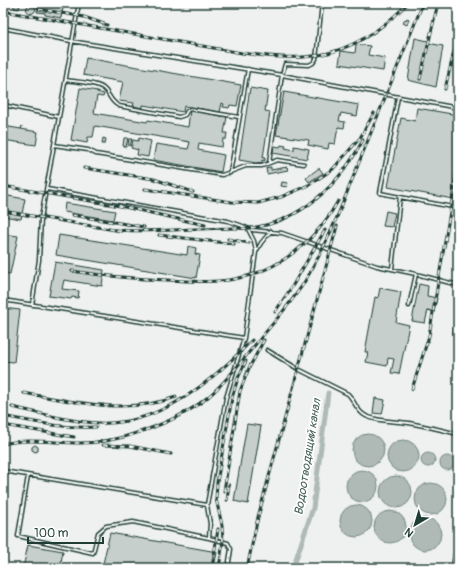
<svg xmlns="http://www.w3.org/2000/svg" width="461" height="571" viewBox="0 0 461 571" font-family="Pangolin,sans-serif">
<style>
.built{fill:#eef1f0}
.water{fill:#afbab7;stroke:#758883}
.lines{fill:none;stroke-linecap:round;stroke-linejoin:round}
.canal{stroke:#afbab7;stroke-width:5}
.building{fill:#c7cfcc;stroke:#1f3d34}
.service-casing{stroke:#1f3d34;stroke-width:5}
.service{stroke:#fff;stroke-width:2}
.rail-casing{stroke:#1f3d34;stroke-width:3}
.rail{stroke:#fff;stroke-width:1.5;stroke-dasharray:4.5;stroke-linecap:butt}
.labels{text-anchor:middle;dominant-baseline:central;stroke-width:3.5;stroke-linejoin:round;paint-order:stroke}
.water-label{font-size:12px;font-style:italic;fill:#4a625b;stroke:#fff}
</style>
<rect width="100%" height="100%" fill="#fff"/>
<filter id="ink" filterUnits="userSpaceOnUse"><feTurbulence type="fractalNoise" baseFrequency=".025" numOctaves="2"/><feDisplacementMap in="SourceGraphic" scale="8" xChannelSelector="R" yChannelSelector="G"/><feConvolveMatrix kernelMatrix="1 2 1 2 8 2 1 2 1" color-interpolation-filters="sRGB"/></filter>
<g filter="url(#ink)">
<path class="built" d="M 3,3 L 458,3 L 458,568 L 3,568 Z"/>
<path class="water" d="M352 450a16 16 0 1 1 32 0a16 16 0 1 1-32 0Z
M387 456a16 16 0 1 1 32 0a16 16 0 1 1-32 0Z
M421 460a7 7 0 1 1 14 0a7 7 0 1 1-14 0Z
M440 463a7 7 0 1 1 14 0a7 7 0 1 1-14 0Z
M346 486a16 16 0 1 1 32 0a16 16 0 1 1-32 0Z
M380 492a16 16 0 1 1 32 0a16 16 0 1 1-32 0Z
M415 499a16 16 0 1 1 32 0a16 16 0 1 1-32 0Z
M340 521a16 16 0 1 1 32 0a16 16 0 1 1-32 0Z
M374 527a16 16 0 1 1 32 0a16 16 0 1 1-32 0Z
M409 534a16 16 0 1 1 32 0a16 16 0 1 1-32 0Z"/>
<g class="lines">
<path class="canal" d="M 293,568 L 313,508 L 328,393"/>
</g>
<path class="building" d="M 3,3 L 20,3 L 19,9 L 14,8 L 14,5 Z
M 29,3 L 64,3 L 61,18 L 45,15 L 45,13 L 37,12 L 38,4 Z
M26.5 9a4.5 4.5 0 1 1 9 0a4.5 4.5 0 1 1-9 0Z
M 407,18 L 409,19 L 407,25 L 403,23 L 405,19 L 406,20 Z
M 415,38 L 428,41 L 428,43 L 443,46 L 436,87 L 408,80 Z
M 356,44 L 370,46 L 368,55 L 385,58 L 383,71 L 339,64 L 341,51 L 355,53 Z
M 454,55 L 458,56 L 458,67 L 452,66 Z
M 86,58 L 241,85 L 237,106 L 230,105 L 229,108 L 223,107 L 224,104 L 222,103 L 220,112 L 184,106 L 183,112 L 143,105 L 143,108 L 133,106 L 134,103 L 119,101 L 123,82 L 83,75 Z
M 80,88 L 97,91 L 97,92 L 104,94 L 103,97 L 97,96 L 94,113 L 147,122 L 148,120 L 188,127 L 190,110 L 227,117 L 224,133 L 227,133 L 226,139 L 223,139 L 222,147 L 199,143 L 198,150 L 224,155 L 221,172 L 153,160 L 156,144 L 188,149 L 190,142 L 95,126 L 93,137 L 88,137 L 87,143 L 71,140 Z
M 250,88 L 268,91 L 265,111 L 270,112 L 263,158 L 265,158 L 265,161 L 262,160 L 262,164 L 239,160 Z
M 284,92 L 359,105 L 357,116 L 341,113 L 339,121 L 345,122 L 344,128 L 338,127 L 335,144 L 329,143 L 328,149 L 308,145 L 309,140 L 276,135 Z
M 417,108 L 458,115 L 458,169 L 453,199 L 388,187 L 401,118 L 415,121 Z
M 3,126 L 21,129 L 22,126 L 21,129 L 38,132 L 36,145 L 3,140 Z
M 103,138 L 106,139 L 105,144 L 102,144 Z
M 124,138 L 128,138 L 126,147 L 123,146 Z
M 139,138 L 151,141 L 148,157 L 137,155 L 138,150 L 131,148 L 133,140 L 138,141 Z
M 129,139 L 132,139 L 130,146 L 128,145 Z
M 281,145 L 286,146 L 285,148 L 294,150 L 294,146 L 309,149 L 307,159 L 273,153 L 274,146 L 280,147 Z
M 271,167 L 271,170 L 287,167 L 288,170 L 267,174 L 266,168 Z
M 319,168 L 323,173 L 309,182 L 306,178 Z
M 282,182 L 288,183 L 287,187 L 281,186 Z
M 3,195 L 25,199 L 21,219 L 3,216 Z
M 65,203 L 115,211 L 113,220 L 64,212 Z
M 386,211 L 395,213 L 392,227 L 383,226 Z
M 3,234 L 18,236 L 10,274 L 3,273 Z
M 59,235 L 187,255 L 188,246 L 196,248 L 195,254 L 200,255 L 196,278 L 56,255 Z
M 55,262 L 104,270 L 102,286 L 64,280 L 62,289 L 79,291 L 78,298 L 72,297 L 71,299 L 49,296 Z
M 419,284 L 428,286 L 427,296 L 437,298 L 434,312 L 428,310 L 425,323 L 412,321 Z
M 380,288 L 401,292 L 396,322 L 409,325 L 399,374 L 391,373 L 394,359 L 388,358 L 387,366 L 366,362 L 368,352 L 365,352 L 375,297 L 378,298 Z
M 3,308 L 20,310 L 14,362 L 3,361 Z
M 375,398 L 385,400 L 382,414 L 373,413 Z
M 247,424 L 261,426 L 248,504 L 234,501 Z
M 35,445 L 38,447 L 38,451 L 35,452 L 32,450 L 32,447 Z
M 110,533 L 217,552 L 214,568 L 102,568 Z
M 28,545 L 63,551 L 60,568 L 23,568 Z
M 3,565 L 19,568 L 3,568 Z"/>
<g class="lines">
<g class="service-casing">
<path id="service" d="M 137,3 L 153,5
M 3,28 L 71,41 L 282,75 L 458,108
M 66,80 C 75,82 95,82 103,88 C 110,93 109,101 119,106 L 179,117 L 185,115 L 187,111 L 190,109 L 239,117
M 398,97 L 380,193 L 400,197
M 3,105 L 59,117 L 41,218 L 39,260 L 32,305
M 59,117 L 79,3
M 54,145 L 88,150 L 96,154 L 222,175 L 246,166 L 262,166 L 277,160 L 304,164
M 269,163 L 282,75 L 285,64 L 309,65 L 313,63 L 316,59 L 322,3
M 230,173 L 248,69
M 47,189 L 228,221 L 240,225 L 252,230 L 282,233 L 377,266 L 416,274 L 458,285
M 248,229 L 254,241 L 256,251
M 392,269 L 400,197 L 458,208
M 3,300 L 244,338
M 409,306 L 416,274
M 458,311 L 455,333 L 458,350
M 267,350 L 298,369 L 348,394 C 355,401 356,411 366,416 C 378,422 396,421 409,423 C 425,426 442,430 458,434
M 3,471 L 207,505
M 28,476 L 18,536 L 93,553 L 98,533 L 106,526 L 133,522 L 209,538
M 228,568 L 231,549 L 228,543 L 209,538 L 210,524 L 207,505 L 226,398 L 244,338 L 256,252 L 261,243 L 271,231
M 453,568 L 458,534"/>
</g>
<use href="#service" class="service"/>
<g class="rail-casing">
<path id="rail" d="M 39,9 L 84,17 L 107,25
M 3,11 L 242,53 C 266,56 294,60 319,55 C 353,49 384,28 408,3
M 420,79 L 438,3
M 445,89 L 458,35
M 84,168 L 154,179 L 193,192
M 3,186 L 120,206 L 205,225
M 145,189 L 232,202 L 258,203 L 281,197 L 309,185 L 333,169 L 360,138 L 374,113
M 3,211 L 121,231
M 72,215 L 144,227
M 116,230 C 142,232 168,230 195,229 C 208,229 221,228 235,228 C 240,228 245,229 250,228 C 301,222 340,184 363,140
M 159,235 L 234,244
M 228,239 L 249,243
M 72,271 C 104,276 136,279 168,280 C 190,281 213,283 235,279 C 279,271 317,240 338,201
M 275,312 L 293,285 L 325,230
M 412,389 L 429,336 L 458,164
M 24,393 C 74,402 127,415 176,397
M 12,407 C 40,413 70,422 99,423 C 160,426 212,381 252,340
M 3,416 C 34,422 64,429 96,427
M 3,425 L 74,437
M 3,444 C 29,438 54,443 80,443 C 101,443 123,438 143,431 C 166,423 189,413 208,397 C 226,382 240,363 255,345 C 272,324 291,304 305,281 C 327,245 342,205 358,165 C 380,111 401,57 423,3
M 103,445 L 130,446 L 171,454
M 224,491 L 240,391 L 249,368 L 264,340
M 227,500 L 229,485
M 212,568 L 218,529
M 219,568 L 223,541 L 222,525 L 216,499 L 217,482 L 232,398 L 238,378 L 246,361
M 247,568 L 258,517 L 337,226"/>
</g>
<use href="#rail" class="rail"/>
</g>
</g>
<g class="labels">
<g class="water-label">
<text transform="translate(308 457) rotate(-81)">Водоотводящий канал</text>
</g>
</g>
<rect width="461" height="571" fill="none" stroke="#fff" stroke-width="16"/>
<rect x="8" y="8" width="445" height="555" fill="none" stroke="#1f3d34" stroke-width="1.5" filter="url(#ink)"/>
<g transform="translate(415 525) rotate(218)" stroke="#ffffff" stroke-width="3" paint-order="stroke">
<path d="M0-3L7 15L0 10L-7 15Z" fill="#1f3d34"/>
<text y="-6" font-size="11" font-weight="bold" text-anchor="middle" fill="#1f3d34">N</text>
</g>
<path d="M28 537v6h75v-6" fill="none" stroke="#1f3d34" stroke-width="2"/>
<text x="34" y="537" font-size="12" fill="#1f3d34" stroke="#ffffff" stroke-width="3" paint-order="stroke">100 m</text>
</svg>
